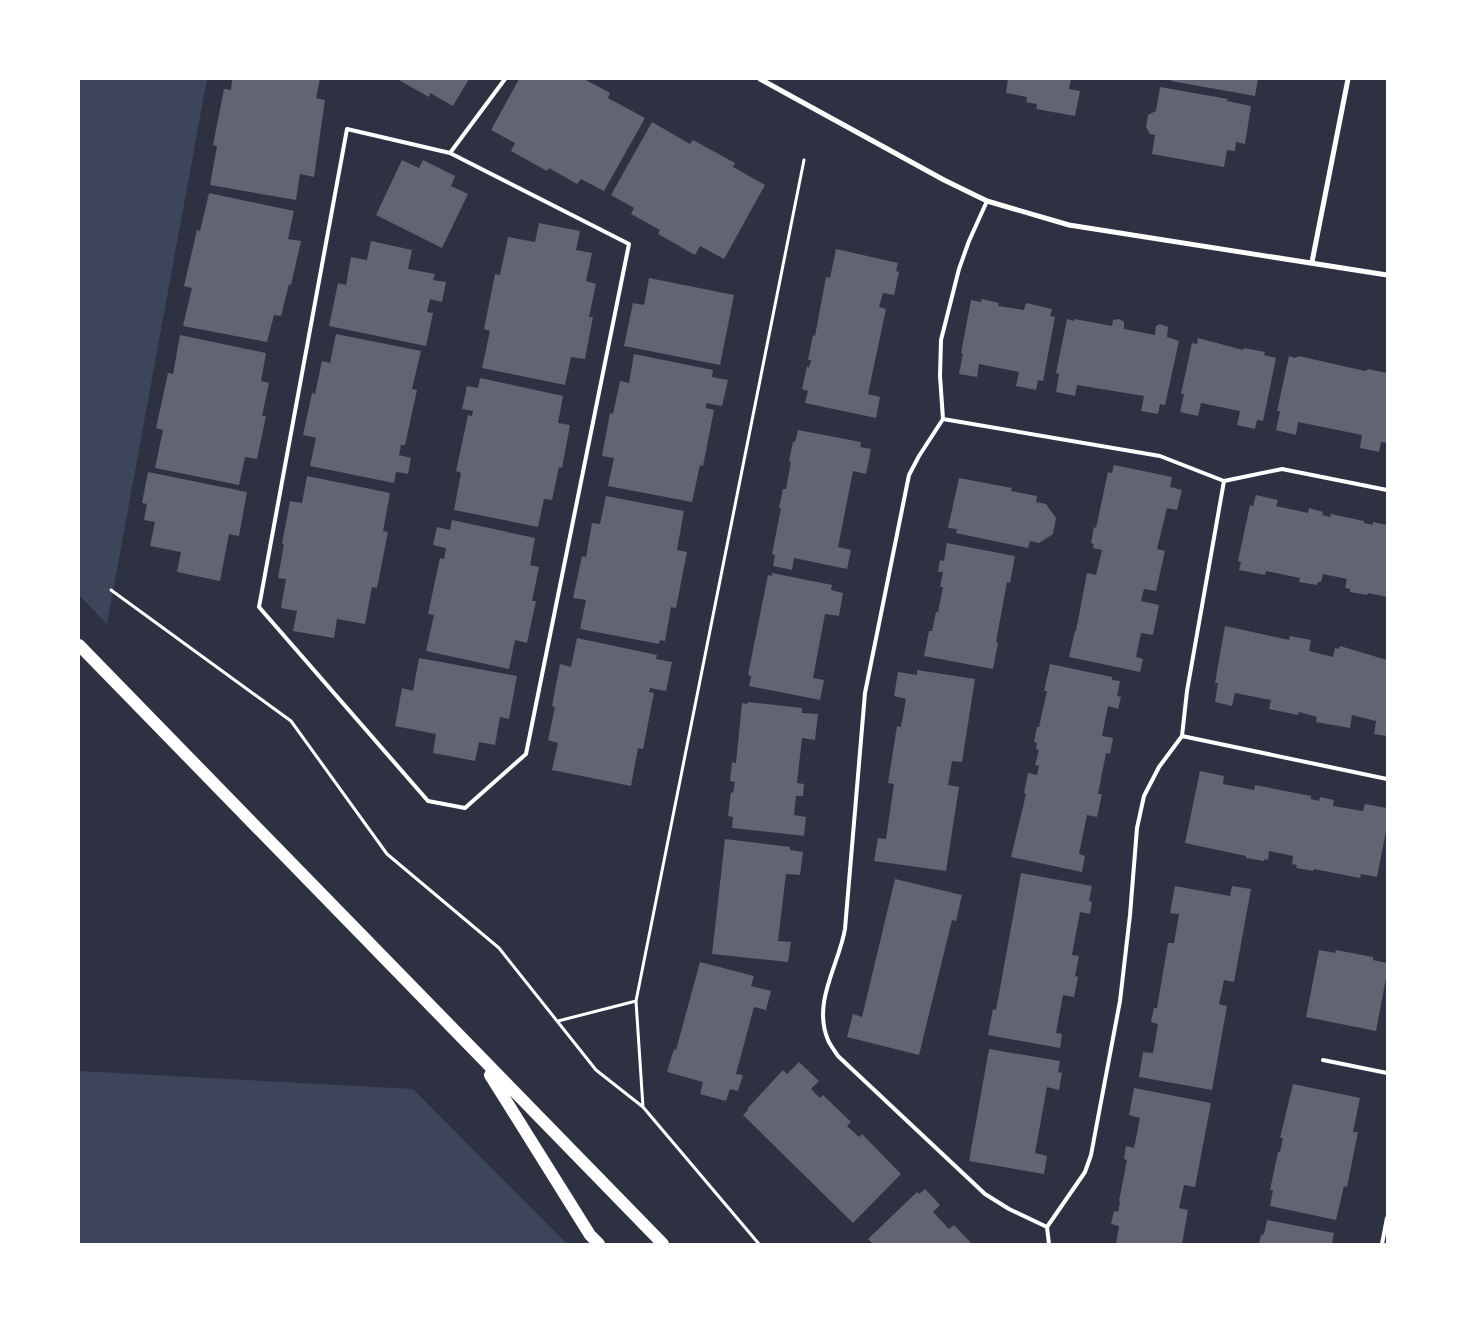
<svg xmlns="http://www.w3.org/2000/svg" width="1466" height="1323" viewBox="0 0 1466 1323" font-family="'Exo 2',sans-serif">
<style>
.green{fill:#3c4559}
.building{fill:#626471}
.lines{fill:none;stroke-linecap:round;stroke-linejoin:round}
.path{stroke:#fff;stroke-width:3}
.service{stroke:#fff;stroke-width:4}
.minor{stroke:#fff;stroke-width:5}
.primary{stroke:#fff;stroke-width:12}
</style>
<rect width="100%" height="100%" fill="#2d3142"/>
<path class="green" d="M 79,79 L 207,79 L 107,624 L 79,595 Z
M 79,1071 L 413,1089 L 567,1244 L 79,1244 Z"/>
<path class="building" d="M 232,79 L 320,79 L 316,98 L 325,100 L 314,177 L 300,174 L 296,200 L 210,185 L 217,146 L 213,145 L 224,89 L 231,90 Z
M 397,79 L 469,79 L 453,106 L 430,93 L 429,97 Z
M 519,79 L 584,79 L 610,93 L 608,98 L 645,118 L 604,191 L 581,179 L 577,184 L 549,168 L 547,171 L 511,151 L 515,143 L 491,130 Z
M 1008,79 L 1071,79 L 1069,89 L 1080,91 L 1075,116 L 1036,109 L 1037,104 L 1026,102 L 1027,97 L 1006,93 Z
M 1171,79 L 1258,79 L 1255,96 L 1171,81 Z
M 1160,87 L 1228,99 L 1227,101 L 1251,106 L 1245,144 L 1236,142 L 1235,151 L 1227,150 L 1224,167 L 1152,154 L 1155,135 L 1150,134 L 1146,127 L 1148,115 L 1156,111 Z
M 652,122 L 690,144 L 693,140 L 735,163 L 733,167 L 765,185 L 724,259 L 700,246 L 695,255 L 658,234 L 660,230 L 631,214 L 634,208 L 611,195 Z
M 402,160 L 419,168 L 423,160 L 455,176 L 451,186 L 468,194 L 442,248 L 376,215 Z
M 209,193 L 294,211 L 288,239 L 301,241 L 291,285 L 289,284 L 281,316 L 274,315 L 267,342 L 183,326 L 192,288 L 184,286 L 197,230 L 200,231 Z
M 539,223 L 580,231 L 576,250 L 592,253 L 586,281 L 596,284 L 589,317 L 593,317 L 585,359 L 571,357 L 565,385 L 482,368 L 490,331 L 484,329 L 495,274 L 500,275 L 508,237 L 535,242 Z
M 371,241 L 412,250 L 408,269 L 435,274 L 433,280 L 446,282 L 442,302 L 430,299 L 427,312 L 433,313 L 426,346 L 329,326 L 338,283 L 346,285 L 351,257 L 367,260 Z
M 836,249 L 898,263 L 896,271 L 899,272 L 894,295 L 883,293 L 879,307 L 886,309 L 868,394 L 880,397 L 876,418 L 805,403 L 808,391 L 802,389 L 807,366 L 809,368 L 811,360 L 808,360 L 813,335 L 815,336 L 826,277 L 830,278 Z
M 649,278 L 734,295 L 720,365 L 624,346 L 633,303 L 644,305 Z
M 982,299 L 999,303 L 998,306 L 1024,310 L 1026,303 L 1052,309 L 1050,316 L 1055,317 L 1043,381 L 1038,380 L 1036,390 L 1016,386 L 1019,372 L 979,364 L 977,377 L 959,374 L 963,354 L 961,353 L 971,300 L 981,302 Z
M 1067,319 L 1074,321 L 1075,319 L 1112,326 L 1113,320 L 1119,319 L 1124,322 L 1124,329 L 1155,335 L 1156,326 L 1160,324 L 1168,327 L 1167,337 L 1179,341 L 1165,405 L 1160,404 L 1158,414 L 1141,411 L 1144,396 L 1077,385 L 1075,396 L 1056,392 L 1059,374 L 1056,373 Z
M 336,334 L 421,351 L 412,389 L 417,390 L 405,445 L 401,445 L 399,455 L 411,458 L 408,474 L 396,472 L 394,483 L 310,466 L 316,438 L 303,435 L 312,393 L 315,394 L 322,361 L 330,363 Z
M 180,335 L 266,353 L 261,381 L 269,383 L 262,416 L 266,416 L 257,459 L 245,457 L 239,485 L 155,468 L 163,430 L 156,428 L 168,373 L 173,374 Z
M 1198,338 L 1243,350 L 1244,348 L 1265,352 L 1264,355 L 1276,358 L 1263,421 L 1257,420 L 1255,429 L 1237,425 L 1240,411 L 1201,403 L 1198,416 L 1180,412 L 1184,394 L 1181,394 L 1192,343 L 1197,344 Z
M 634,354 L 713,370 L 712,377 L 728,380 L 722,406 L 706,403 L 706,408 L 714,410 L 703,466 L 700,465 L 692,502 L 608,486 L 614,458 L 602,456 L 610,413 L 613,414 L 620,381 L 629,383 Z
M 1289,356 L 1295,358 L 1299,356 L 1365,371 L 1368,369 L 1387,373 L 1387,443 L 1381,442 L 1379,452 L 1360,448 L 1362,435 L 1298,422 L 1296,435 L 1276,430 L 1280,411 L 1277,411 Z
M 480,378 L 563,396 L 558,423 L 570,425 L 562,468 L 559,467 L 552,500 L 544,499 L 538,527 L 454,510 L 461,473 L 456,471 L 468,415 L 472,416 L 473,411 L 462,409 L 467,386 L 478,388 Z
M 798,430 L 861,442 L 860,447 L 871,449 L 866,474 L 853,471 L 838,547 L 851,550 L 847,569 L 794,558 L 792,570 L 773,566 L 775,555 L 772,554 L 781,508 L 779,508 L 783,489 L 786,489 L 791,462 L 789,461 L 793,442 L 795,442 Z
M 1114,465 L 1172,477 L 1170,487 L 1182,490 L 1177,510 L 1167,508 L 1157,549 L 1165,551 L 1156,591 L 1144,589 L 1141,601 L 1159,605 L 1153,635 L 1141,633 L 1136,657 L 1143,659 L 1140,672 L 1069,657 L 1075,631 L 1076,631 L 1087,573 L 1096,575 L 1102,550 L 1093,548 L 1094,544 L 1091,543 L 1094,527 L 1096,528 L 1108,472 L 1112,473 Z
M 148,472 L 247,492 L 239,536 L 229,534 L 220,581 L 177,572 L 181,552 L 150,546 L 155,522 L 144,520 L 147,504 L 142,503 Z
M 307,476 L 390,493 L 383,531 L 388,532 L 377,588 L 372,587 L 365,624 L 337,619 L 334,638 L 293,631 L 297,611 L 281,608 L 286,579 L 278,578 L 284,544 L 282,544 L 290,501 L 302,503 Z
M 959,478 L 1012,488 L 1011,491 L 1037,496 L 1036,502 L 1046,504 L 1056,518 L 1053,534 L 1039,543 L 1030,541 L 1028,548 L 956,533 L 957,529 L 948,528 Z
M 1256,495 L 1278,500 L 1276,506 L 1308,513 L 1309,508 L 1323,512 L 1322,515 L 1330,517 L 1331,514 L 1364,521 L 1364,523 L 1373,525 L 1373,522 L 1387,525 L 1387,597 L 1368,593 L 1367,595 L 1350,592 L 1350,589 L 1345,588 L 1347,579 L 1323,574 L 1321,582 L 1318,582 L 1317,585 L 1299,582 L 1300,578 L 1266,571 L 1265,575 L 1239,570 L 1241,562 L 1238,561 L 1250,505 L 1253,506 Z
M 606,496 L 684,511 L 677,550 L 687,552 L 676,608 L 671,607 L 665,641 L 660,640 L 659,644 L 580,629 L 586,600 L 573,598 L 582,556 L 586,557 L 592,523 L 600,524 Z
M 452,520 L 535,538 L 530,565 L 539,567 L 532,601 L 536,601 L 527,643 L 515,640 L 509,669 L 426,651 L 434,615 L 428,614 L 440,558 L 444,559 L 446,548 L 433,545 L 437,527 L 450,530 Z
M 947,543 L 1015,556 L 1010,583 L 1007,582 L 996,642 L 998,643 L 993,669 L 924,656 L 929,631 L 932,631 L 936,612 L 938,612 L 943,587 L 940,587 L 943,572 L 938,572 L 940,560 L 944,561 Z
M 772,573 L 832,585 L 831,590 L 843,593 L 839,616 L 825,614 L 813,678 L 824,680 L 820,700 L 749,686 L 751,676 L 748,675 L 768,575 L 772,576 Z
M 1225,626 L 1289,640 L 1290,636 L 1311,640 L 1309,651 L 1333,657 L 1335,648 L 1339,649 L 1340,646 L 1387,660 L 1387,736 L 1374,734 L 1376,721 L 1352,715 L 1350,728 L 1316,722 L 1317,717 L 1299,712 L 1298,715 L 1269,709 L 1271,700 L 1235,693 L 1232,706 L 1215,702 L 1218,683 L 1215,683 Z
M 577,638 L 657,655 L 656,659 L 672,662 L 666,691 L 650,688 L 649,692 L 654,693 L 643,749 L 638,748 L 631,786 L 552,770 L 558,743 L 548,740 L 555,707 L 552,706 L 560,664 L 571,667 Z
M 419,658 L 517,676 L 509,719 L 500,717 L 495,745 L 479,742 L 475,761 L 433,753 L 436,734 L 395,726 L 402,688 L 413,691 Z
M 1050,664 L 1112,677 L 1112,680 L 1120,681 L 1117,696 L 1121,697 L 1118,709 L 1108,706 L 1102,736 L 1113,738 L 1110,754 L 1106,753 L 1098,794 L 1102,794 L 1097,817 L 1087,815 L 1079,854 L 1085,856 L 1082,872 L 1011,857 L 1026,794 L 1024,793 L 1028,773 L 1037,775 L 1039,766 L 1035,765 L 1039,750 L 1036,749 L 1037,743 L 1034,742 L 1037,727 L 1039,727 L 1047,691 L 1044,691 Z
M 917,670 L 975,679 L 962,762 L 952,761 L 948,785 L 959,787 L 946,871 L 874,861 L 878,838 L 886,839 L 894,784 L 888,783 L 897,726 L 901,727 L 906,699 L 894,696 L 898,672 L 917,675 Z
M 748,702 L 802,708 L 802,713 L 818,714 L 815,740 L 802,738 L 797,783 L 804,784 L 803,796 L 796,796 L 794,815 L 806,817 L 804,836 L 732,828 L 733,817 L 728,816 L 731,792 L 733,793 L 735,782 L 730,781 L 732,762 L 736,763 L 742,703 L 747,704 Z
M 1200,771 L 1224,776 L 1223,784 L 1254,790 L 1255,785 L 1311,796 L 1311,799 L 1319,801 L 1320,797 L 1334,800 L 1333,806 L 1363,811 L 1365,804 L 1387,808 L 1386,819 L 1387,820 L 1387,826 L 1377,877 L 1361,874 L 1360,878 L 1314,869 L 1313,871 L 1296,868 L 1297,865 L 1292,864 L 1293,856 L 1269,851 L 1268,860 L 1265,859 L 1264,861 L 1246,858 L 1246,856 L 1185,843 Z
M 725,839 L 790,847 L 790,850 L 803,852 L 800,875 L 786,874 L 778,941 L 791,942 L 788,962 L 712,954 Z
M 1021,873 L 1092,886 L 1089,901 L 1092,902 L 1090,914 L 1080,912 L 1072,955 L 1079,956 L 1075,976 L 1078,977 L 1074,997 L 1063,995 L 1056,1033 L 1062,1034 L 1060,1048 L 988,1035 L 993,1009 L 996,1010 Z
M 895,879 L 962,895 L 956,921 L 952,920 L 919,1055 L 847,1037 L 853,1014 L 862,1017 Z
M 1175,886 L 1230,896 L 1232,886 L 1251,889 L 1234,982 L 1224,980 L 1219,1004 L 1227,1006 L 1212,1090 L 1139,1077 L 1143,1052 L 1153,1053 L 1158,1024 L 1151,1022 L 1154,1008 L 1157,1008 L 1168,943 L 1174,943 L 1179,914 L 1170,913 Z
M 1319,950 L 1335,953 L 1336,950 L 1373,957 L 1373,960 L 1387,963 L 1387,973 L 1376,1031 L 1306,1017 Z
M 700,962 L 754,976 L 751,986 L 771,991 L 766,1010 L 754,1007 L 736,1074 L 743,1075 L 738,1091 L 730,1089 L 726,1101 L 700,1094 L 703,1082 L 667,1072 L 674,1049 L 676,1050 Z
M 989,1049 L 1060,1061 L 1058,1072 L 1062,1073 L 1059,1090 L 1047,1087 L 1035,1153 L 1047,1156 L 1044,1174 L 969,1161 Z
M 799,1062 L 819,1081 L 811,1089 L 820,1098 L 823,1095 L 851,1122 L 847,1126 L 859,1137 L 862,1134 L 901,1174 L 853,1223 L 743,1115 L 748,1110 L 747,1109 L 783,1070 L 787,1074 Z
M 1293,1084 L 1360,1098 L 1353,1132 L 1358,1132 L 1347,1187 L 1344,1186 L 1336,1220 L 1270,1206 L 1273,1190 L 1270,1190 L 1278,1152 L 1280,1152 L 1283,1138 L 1280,1138 Z
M 1134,1088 L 1211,1103 L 1195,1187 L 1184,1185 L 1179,1208 L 1188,1210 L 1182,1244 L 1116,1244 L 1119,1226 L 1111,1224 L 1114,1211 L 1118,1212 L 1120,1202 L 1119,1201 L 1127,1160 L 1124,1159 L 1126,1146 L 1134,1148 L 1140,1118 L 1129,1115 Z
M 925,1189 L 940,1205 L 933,1212 L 949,1229 L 954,1225 L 972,1244 L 873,1244 L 868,1239 L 917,1192 L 919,1194 Z
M 1267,1220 L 1334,1233 L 1332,1244 L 1259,1244 L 1261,1235 L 1264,1234 Z"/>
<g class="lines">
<path class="path" d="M 111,590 L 291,721 L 387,854 L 499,948 L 596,1070 L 643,1107 L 759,1244
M 558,1021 L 636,1001
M 643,1107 L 636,1001 L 804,160"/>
<path class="service" d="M 347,129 L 450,153 L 629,244 L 526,754 L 465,808 L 428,801 L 259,607 Z
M 450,153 L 505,79
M 987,201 L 969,241 L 959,269 L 941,340 L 940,376 L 943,419 L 919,456 L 909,475 L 865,693 L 845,929 C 839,965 812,1002 828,1040 C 830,1045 835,1051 838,1056 L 985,1194 L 1009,1209 L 1047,1227
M 943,419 L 1160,456 L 1224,481 L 1282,469 L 1387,490
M 1182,736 L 1387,779
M 1323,1060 L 1387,1073
M 1049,1244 L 1047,1227 L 1085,1172 L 1091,1155 L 1120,1001 L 1130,915 L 1137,828 L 1144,796 L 1159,767 L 1182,736 L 1187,691 L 1224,481
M 1382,1244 L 1387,1218"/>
<path class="minor" d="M 760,79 L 944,180 L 987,201 L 1069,225 L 1387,275
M 1312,262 L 1348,79"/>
<path class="primary" d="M 79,645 L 663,1244
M 490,1075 L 590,1235 L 599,1244"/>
</g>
<rect width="1466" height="1323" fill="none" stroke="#ffffff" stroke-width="160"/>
</svg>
